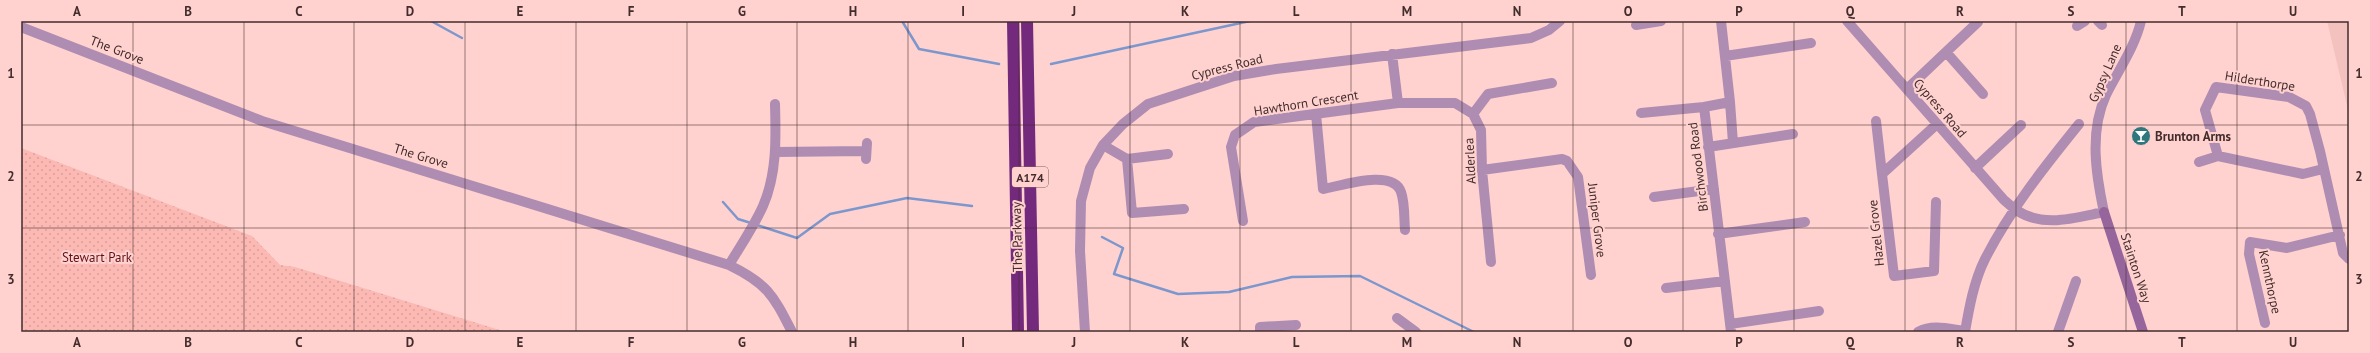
<svg xmlns="http://www.w3.org/2000/svg" width="2370" height="353" viewBox="0 0 2370 353" font-family="'PT Sans',sans-serif">
<style>
.built{fill:#f4c2be}
.park{fill:url(#park-dots)}
.lines{fill:none;stroke-linecap:round;stroke-linejoin:round}
.stream{stroke:#7c97cd;stroke-width:2.5}
.street{stroke:#af8db2;stroke-width:10}
.secondary{stroke:#96659c;stroke-width:10}
.highway{stroke:#732a7c;stroke-width:12}
.grid{fill:none;stroke:#422d2c;stroke-width:1;stroke-opacity:0.55}
.labels{text-anchor:middle;dominant-baseline:central;stroke-width:4;stroke-linejoin:round;paint-order:stroke}
.shield{fill:#ffd2cf;stroke:#7b5e5d;stroke-width:1}
.shield-label{font-size:12px;font-weight:bold;fill:#422d2c}
.street-label{font-size:13px;fill:#422d2c;stroke:#ffd2cf}
.poi-label{font-size:13px;font-weight:bold;fill:#422d2c;stroke:#ffd2cf;text-anchor:start}
.park-label{font-size:13px;fill:#641016;stroke:#ffd2cf}
.neatline{fill:none;stroke:#422d2c;stroke-width:1.5}
.grid-label{font-size:13px;text-anchor:middle;font-weight:bold;fill:#422d2c}
</style>
<defs>
<pattern id="park-dots" width="8" height="8" patternUnits="userSpaceOnUse"><rect width="8" height="8" fill="#fcb8b3"/><path d="M2 2h.1M6 6h.1" fill="none" stroke="#d99e9a" stroke-width="1.8" stroke-linecap="round"/></pattern>
</defs>
<rect width="100%" height="100%" fill="#ffd2cf"/>
<path class="built" d="M 2327,21 L 2349,21 L 2349,114 Z"/>
<path class="park" d="M 21,148 L 252,236 L 280,265 L 295,267 L 506,332 L 21,332 Z"/>
<g class="lines">
<path class="stream" d="M 431,21 L 462,38
M 902,21 L 919,49 L 999,64
M 1051,64 L 1250,21
M 723,202 L 738,219 L 751,223
M 757,225 L 797,238 L 830,214 L 907,198 L 972,206
M 1102,237 L 1123,248 L 1114,274 L 1178,294 L 1229,292 L 1292,277 L 1360,276 L 1474,332"/>
<path class="street" d="M 1721,21 L 1730,102 L 1704,107 L 1731,332
M 1847,21 L 2004,200 C 2008,203 2011,207 2016,210 C 2043,228 2074,218 2104,212 C 2096,175 2089,132 2106,95 C 2118,71 2135,47 2141,21
M 2098,21 L 2102,25
M 1636,25 L 1661,21
M 2077,26 L 2085,21
M 21,27 L 262,121 L 729,265 C 768,284 773,295 792,332
M 1946,52 L 1978,22
M 1725,56 L 1811,43
M 1907,89 L 1946,52 L 1983,94
M 1730,102 L 1733,143
M 1398,103 L 1455,103 L 1473,114 L 1481,130 L 1482,170 L 1491,262
M 1641,113 L 1704,107
M 1316,114 L 1323,189 C 1341,186 1393,168 1401,192 C 1405,203 1404,219 1405,230
M 1473,114 L 1488,94 L 1552,83
M 1876,121 L 1882,174
M 1103,145 L 1127,159 L 1132,213 L 1184,209
M 1708,147 L 1793,134
M 776,152 L 866,151
M 2218,156 L 2205,110 L 2216,87 L 2289,97 L 2306,106 L 2310,114 L 2320,151 L 2343,253 L 2349,259
M 866,159 L 867,143
M 1127,159 L 1168,154
M 2199,162 L 2218,156 L 2303,174 L 2323,169
M 1975,168 L 2021,125
M 1482,170 L 1562,159 L 1567,161 L 1578,177 L 1591,275
M 1654,197 L 1714,189
M 1936,202 L 1934,271 L 1894,276 L 1882,174 L 1937,124
M 1243,221 L 1231,147 L 1235,135 L 1254,122 L 1398,103 L 1392,54
M 1718,234 L 1805,222
M 729,265 C 741,245 754,226 763,206 C 777,174 776,138 775,104
M 1666,288 L 1725,281
M 1397,318 L 1416,332
M 2265,323 L 2249,254 L 2250,242 L 2287,248 L 2340,235
M 1730,324 L 1819,311
M 1085,332 L 1080,251 L 1081,201 L 1090,168 L 1103,145 L 1123,124 L 1148,104 L 1234,76 L 1276,69 L 1531,38 L 1549,30 L 1560,21
M 1260,332 L 1260,327 L 1296,325
M 1918,332 C 1933,324 1949,329 1965,331
M 1965,332 C 1969,308 1974,281 1985,259 C 2010,210 2045,166 2079,124
M 2058,332 L 2076,281"/>
<path class="secondary" d="M 2104,212 L 2143,332"/>
<path class="highway" d="M 1013,21 L 1018,332
M 1027,21 L 1033,332"/>
</g>
<path class="grid" d="M 133,21 L 133,332M 244,21 L 244,332M 354,21 L 354,332M 465,21 L 465,332M 576,21 L 576,332M 687,21 L 687,332M 797,21 L 797,332M 908,21 L 908,332M 1019,21 L 1019,332M 1130,21 L 1130,332M 1240,21 L 1240,332M 1351,21 L 1351,332M 1462,21 L 1462,332M 1573,21 L 1573,332M 1683,21 L 1683,332M 1794,21 L 1794,332M 1905,21 L 1905,332M 2016,21 L 2016,332M 2126,21 L 2126,332M 2237,21 L 2237,332M 21,125 L 2349,125M 21,228 L 2349,228"/>
<defs>
<g id="bar-disc" transform="scale(1)"><circle r="9.5" fill="#2e777d" stroke="#ffd2cf"/><path d="M-6-5H6L.8 .8V4.5H3.5V6h-7V4.5H-.8V.8Z" fill="#fff"/></g>
</defs>
<g fill-rule="evenodd">
<use href="#bar-disc" x="2141" y="136"/>
</g>
<g class="labels">
<rect class="shield" x="1012" y="167" width="36" height="20" rx="3"/>
<g class="shield-label">
<text x="1030" y="177">A174</text>
</g>
<g class="street-label">
<text transform="translate(117 50) rotate(21)">The Grove</text>
<text transform="translate(1227 67) rotate(-14)">Cypress Road</text>
<text transform="translate(2105 73) rotate(-66)">Gypsy Lane</text>
<text transform="translate(2260 81) rotate(9)">Hilderthorpe</text>
<text transform="translate(1306 103) rotate(-9)">Hawthorn Crescent</text>
<text transform="translate(1940 108) rotate(49)">Cypress Road</text>
<text transform="translate(421 156) rotate(17)">The Grove</text>
<text transform="translate(1470 161) rotate(-93)">Alderlea</text>
<text transform="translate(1698 167) rotate(-97)">Birchwood Road</text>
<text transform="translate(1597 220) rotate(83)">Juniper Grove</text>
<text transform="translate(1876 233) rotate(-96)">Hazel Grove</text>
<text transform="translate(1017 237) rotate(-91)">The Parkway</text>
<text transform="translate(2136 268) rotate(72)">Stainton Way</text>
<text transform="translate(2270 282) rotate(78)">Kennthorpe</text>
</g>
<g class="poi-label">
<text x="2155" y="136">Brunton Arms</text>
</g>
<g class="park-label">
<text x="97" y="257">Stewart Park</text>
</g>
</g>
<rect width="2370" height="353" fill="none" stroke="#ffd2cf" stroke-width="44"/>
<rect x="22" y="22" width="2326" height="309" class="neatline"/>
<g class="grid-label">
<text x="77" y="16">A</text>
<text x="188" y="16">B</text>
<text x="299" y="16">C</text>
<text x="410" y="16">D</text>
<text x="520" y="16">E</text>
<text x="631" y="16">F</text>
<text x="742" y="16">G</text>
<text x="853" y="16">H</text>
<text x="963" y="16">I</text>
<text x="1074" y="16">J</text>
<text x="1185" y="16">K</text>
<text x="1296" y="16">L</text>
<text x="1407" y="16">M</text>
<text x="1517" y="16">N</text>
<text x="1628" y="16">O</text>
<text x="1739" y="16">P</text>
<text x="1850" y="16">Q</text>
<text x="1960" y="16">R</text>
<text x="2071" y="16">S</text>
<text x="2182" y="16">T</text>
<text x="2293" y="16">U</text>
<text x="11" y="78">1</text>
<text x="2359" y="78">1</text>
<text x="11" y="181">2</text>
<text x="2359" y="181">2</text>
<text x="11" y="284">3</text>
<text x="2359" y="284">3</text>
<text x="77" y="347">A</text>
<text x="188" y="347">B</text>
<text x="299" y="347">C</text>
<text x="410" y="347">D</text>
<text x="520" y="347">E</text>
<text x="631" y="347">F</text>
<text x="742" y="347">G</text>
<text x="853" y="347">H</text>
<text x="963" y="347">I</text>
<text x="1074" y="347">J</text>
<text x="1185" y="347">K</text>
<text x="1296" y="347">L</text>
<text x="1407" y="347">M</text>
<text x="1517" y="347">N</text>
<text x="1628" y="347">O</text>
<text x="1739" y="347">P</text>
<text x="1850" y="347">Q</text>
<text x="1960" y="347">R</text>
<text x="2071" y="347">S</text>
<text x="2182" y="347">T</text>
<text x="2293" y="347">U</text>
</g>
</svg>
